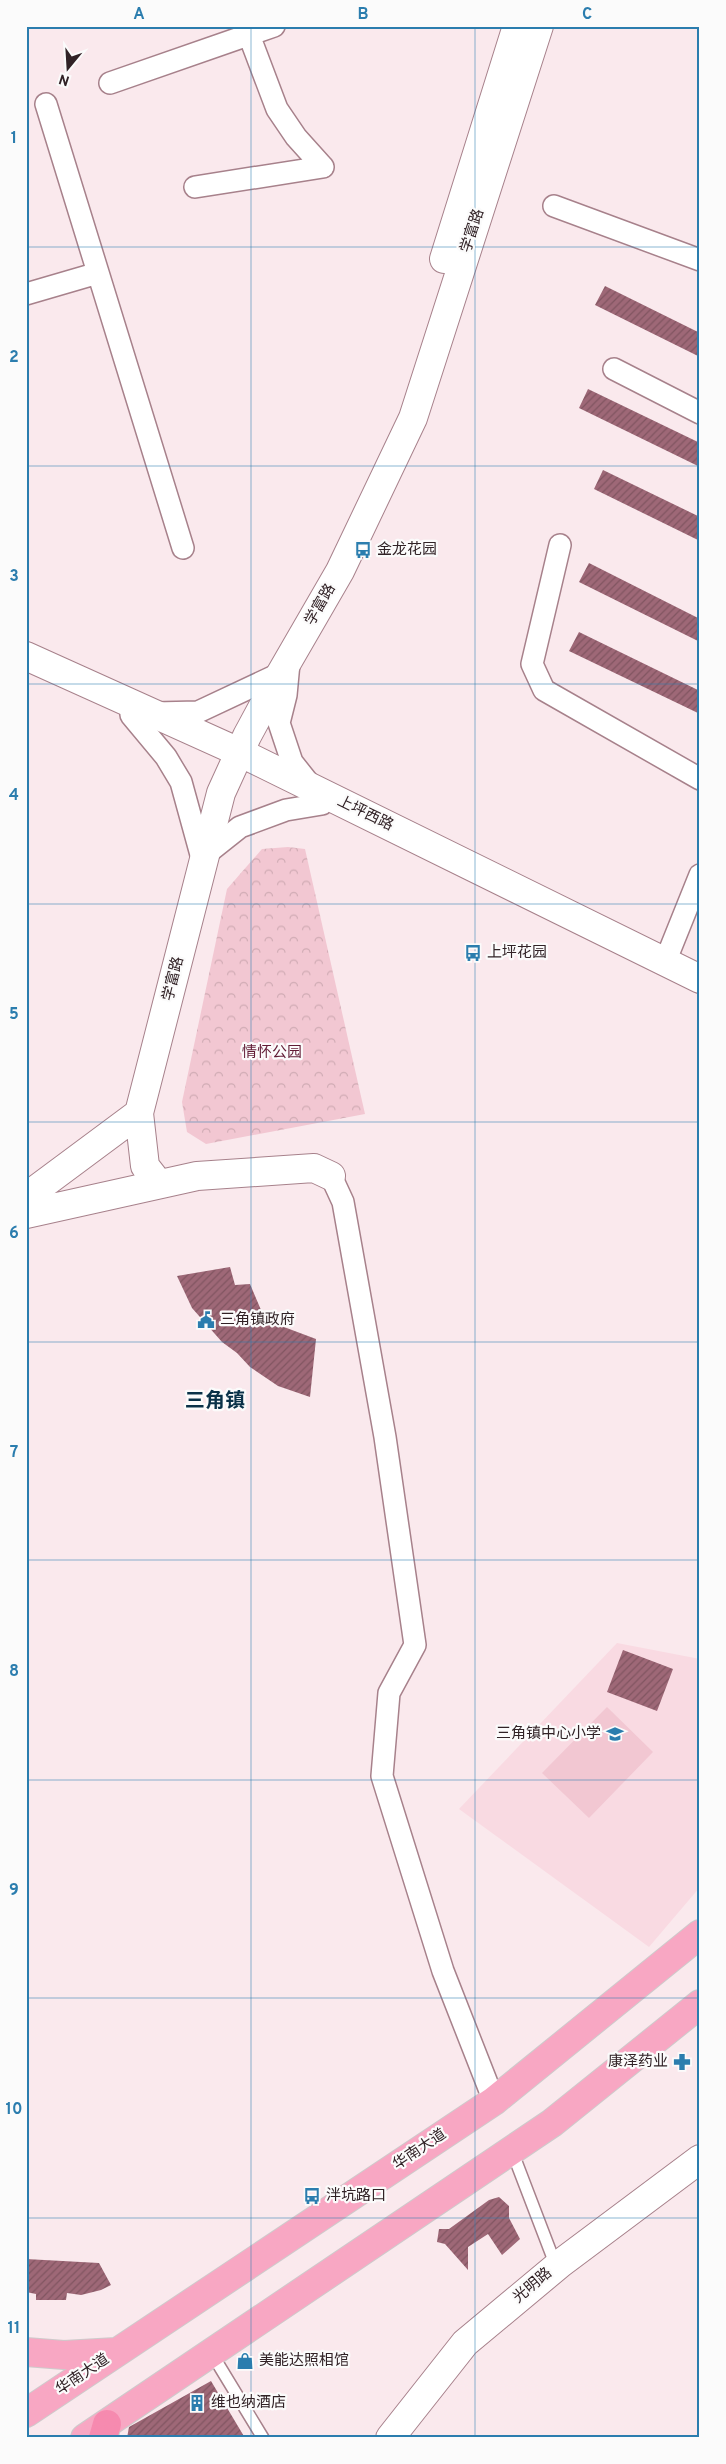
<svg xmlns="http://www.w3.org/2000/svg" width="726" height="2464" viewBox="0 0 726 2464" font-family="Overpass,'Noto Sans SC',sans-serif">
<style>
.built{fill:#f9dae2}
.park{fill:url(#park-crowns)}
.garden{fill:#f2c7d2}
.building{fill:url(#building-hatch)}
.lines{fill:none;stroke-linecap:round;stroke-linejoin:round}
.service-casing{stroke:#a7818b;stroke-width:14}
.minor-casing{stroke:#a7818b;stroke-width:24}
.tertiary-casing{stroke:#a7818b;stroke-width:30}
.primary-casing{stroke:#cecacb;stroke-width:30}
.trunk-casing{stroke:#cecacb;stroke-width:30}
.service{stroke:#fff;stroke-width:11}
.minor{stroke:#fff;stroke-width:21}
.tertiary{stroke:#fff;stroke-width:28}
.primary{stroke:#f8a7c3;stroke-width:28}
.trunk{stroke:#f68aaf;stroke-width:28}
.grid{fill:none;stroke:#2b7dae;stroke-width:1;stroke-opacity:0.55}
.labels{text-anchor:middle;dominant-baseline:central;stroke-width:4.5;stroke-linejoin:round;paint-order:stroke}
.street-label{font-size:15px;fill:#312226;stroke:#fbfbfb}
.poi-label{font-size:15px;fill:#312226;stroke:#fbfbfb;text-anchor:start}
.park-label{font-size:15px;fill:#611b35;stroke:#fbfbfb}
.district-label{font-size:20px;font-weight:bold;fill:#093148;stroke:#fbfbfb}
.neatline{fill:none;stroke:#2b7dae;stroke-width:2}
.grid-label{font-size:16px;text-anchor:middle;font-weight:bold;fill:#2b7dae}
</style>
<defs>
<pattern id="park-crowns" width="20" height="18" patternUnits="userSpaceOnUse" patternTransform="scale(1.25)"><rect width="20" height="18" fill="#f2c7d2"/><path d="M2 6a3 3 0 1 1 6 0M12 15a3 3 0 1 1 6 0" fill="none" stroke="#d0abb4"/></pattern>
<pattern id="building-hatch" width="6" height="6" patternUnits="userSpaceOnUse" patternTransform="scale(1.25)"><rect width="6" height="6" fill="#9e6877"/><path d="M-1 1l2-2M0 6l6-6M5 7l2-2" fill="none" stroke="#815561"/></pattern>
</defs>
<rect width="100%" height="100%" fill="#fae9ed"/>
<path class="built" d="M 617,1643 L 700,1659 L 700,1887 L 649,1947 L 459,1809 Z"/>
<path class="park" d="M 288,847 L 305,849 L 365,1114 L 206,1144 L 187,1132 L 182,1102 L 227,889 L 262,849 Z"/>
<path class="garden" d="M 607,1707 L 653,1752 L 589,1818 L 542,1773 Z"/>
<path class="building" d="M 605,286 L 700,333 L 700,357 L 595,305 Z
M 588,389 L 700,443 L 700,467 L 579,408 Z
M 603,470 L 700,517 L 700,541 L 594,489 Z
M 589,563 L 700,619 L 700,642 L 579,582 Z
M 579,632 L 700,691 L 700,714 L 569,651 Z
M 230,1267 L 235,1285 L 250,1284 L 261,1310 L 268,1321 L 316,1339 L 310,1397 L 278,1386 L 250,1367 L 237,1353 L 222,1342 L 192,1308 L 177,1276 Z
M 623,1650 L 673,1669 L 657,1711 L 607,1692 Z
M 499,2197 L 509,2206 L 509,2218 L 520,2239 L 502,2255 L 488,2234 L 468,2247 L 468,2270 L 445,2244 L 437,2242 L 439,2229 L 449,2229 L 489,2200 Z
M 26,2259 L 99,2263 L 111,2285 L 101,2290 L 81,2295 L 67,2293 L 66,2300 L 36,2300 L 36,2294 L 26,2292 Z
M 211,2381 L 245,2438 L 127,2438 L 129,2427 Z"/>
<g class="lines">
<g class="service-casing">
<path id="service" d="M 512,2151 L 556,2266
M 212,2354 L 263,2438"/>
</g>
<g class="minor-casing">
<path id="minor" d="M 249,35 L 277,109 L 296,137 L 323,167
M 110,83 L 274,26
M 46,104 L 183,548
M 195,187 L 323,167
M 554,206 L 700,260
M 26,294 L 98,273
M 614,369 L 700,413
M 560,545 L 532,664 L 544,690 L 700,779
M 289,663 L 286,695 L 279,723 L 292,762 L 311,786
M 155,713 L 198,712 L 281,673
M 131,715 L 166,757 L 181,782 L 203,862
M 206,854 L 240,827 L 286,810 L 322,804
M 665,962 L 700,875
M 331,1176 L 343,1202 L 385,1437 L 415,1645 L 389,1693 L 382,1776 L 443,1971 L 494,2101"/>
</g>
<g class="tertiary-casing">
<path id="tertiary" d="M 444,259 L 517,26
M 26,656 L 241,753 L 700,979
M 159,1184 L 145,1166 L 139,1113 L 221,793 L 247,736 L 281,673 L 340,571 L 413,418 L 539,26
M 26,1197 L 139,1113
M 26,1214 L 197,1176 L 314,1168 L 331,1176
M 390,2438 L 465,2343 L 561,2263 L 700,2159"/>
</g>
<g class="primary-casing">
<path id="primary" d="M 26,2352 L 64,2355 L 116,2352
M 26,2413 L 494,2101 L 700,1934
M 85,2438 L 552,2123 L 700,2004"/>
</g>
<g class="trunk-casing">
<path id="trunk" d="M 103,2438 L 107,2424"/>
</g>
<use href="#service" class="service"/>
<use href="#minor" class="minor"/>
<use href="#tertiary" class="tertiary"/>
<use href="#primary" class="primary"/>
<use href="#trunk" class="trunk"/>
</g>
<path class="grid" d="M 251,26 L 251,2438M 475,26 L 475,2438M 26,247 L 700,247M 26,466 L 700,466M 26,684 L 700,684M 26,904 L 700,904M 26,1122 L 700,1122M 26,1342 L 700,1342M 26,1560 L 700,1560M 26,1780 L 700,1780M 26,1998 L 700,1998M 26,2218 L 700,2218"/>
<defs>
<g id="bus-bare" transform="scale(1.35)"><path d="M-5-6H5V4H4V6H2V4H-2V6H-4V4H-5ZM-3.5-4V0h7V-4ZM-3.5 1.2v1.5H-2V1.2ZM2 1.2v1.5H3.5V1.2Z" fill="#2b7dae" stroke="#fbfbfb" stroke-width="2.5" paint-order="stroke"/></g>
<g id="civic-bare" transform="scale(1.35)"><path d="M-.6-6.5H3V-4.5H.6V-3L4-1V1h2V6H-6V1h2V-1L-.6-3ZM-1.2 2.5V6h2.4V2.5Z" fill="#2b7dae" stroke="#fbfbfb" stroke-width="2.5" paint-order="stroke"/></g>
<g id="school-bare" transform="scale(1.35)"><path d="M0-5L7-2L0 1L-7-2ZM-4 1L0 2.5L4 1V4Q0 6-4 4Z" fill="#2b7dae" stroke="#fbfbfb" stroke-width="2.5" paint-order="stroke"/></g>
<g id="pharmacy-bare" transform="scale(1.35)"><path d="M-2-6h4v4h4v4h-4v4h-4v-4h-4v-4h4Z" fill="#2b7dae" stroke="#fbfbfb" stroke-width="2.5" paint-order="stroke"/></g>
<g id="shop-bare" transform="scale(1.35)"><path d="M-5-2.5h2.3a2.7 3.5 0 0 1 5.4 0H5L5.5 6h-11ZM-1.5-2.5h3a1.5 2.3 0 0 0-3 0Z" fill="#2b7dae" stroke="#fbfbfb" stroke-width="2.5" paint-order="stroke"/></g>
<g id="building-bare" transform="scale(1.35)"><path d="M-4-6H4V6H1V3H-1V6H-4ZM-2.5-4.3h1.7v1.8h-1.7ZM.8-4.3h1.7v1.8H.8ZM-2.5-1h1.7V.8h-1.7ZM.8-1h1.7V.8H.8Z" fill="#2b7dae" stroke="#fbfbfb" stroke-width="2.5" paint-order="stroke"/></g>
</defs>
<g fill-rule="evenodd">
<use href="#bus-bare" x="363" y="550"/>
<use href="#bus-bare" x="473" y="953"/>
<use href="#civic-bare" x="206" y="1320"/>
<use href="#school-bare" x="615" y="1734"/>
<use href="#pharmacy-bare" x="682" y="2062"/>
<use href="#bus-bare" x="312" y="2196"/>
<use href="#shop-bare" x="245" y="2361"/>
<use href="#building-bare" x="197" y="2403"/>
</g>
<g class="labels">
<g class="street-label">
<text transform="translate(473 231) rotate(-72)">学富路</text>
<text transform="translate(321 605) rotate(-60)">学富路</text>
<text transform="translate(365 814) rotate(26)">上坪西路</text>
<text transform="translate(174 979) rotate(-76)">学富路</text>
<text transform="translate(420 2150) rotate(-34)">华南大道</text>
<text transform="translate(533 2286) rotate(-40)">光明路</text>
<text transform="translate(83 2375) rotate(-34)">华南大道</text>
</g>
<g class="poi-label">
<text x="377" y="550">金龙花园</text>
<text x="487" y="953">上坪花园</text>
<text x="220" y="1320">三角镇政府</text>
<text x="601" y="1734" text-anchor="end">三角镇中心小学</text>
<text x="668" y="2062" text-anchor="end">康泽药业</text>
<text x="326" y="2196">泮坑路口</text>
<text x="259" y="2361">美能达照相馆</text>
<text x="211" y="2403">维也纳酒店</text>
</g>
<g class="park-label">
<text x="272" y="1053">情怀公园</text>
</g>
<g class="district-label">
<text x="215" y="1402">三角镇</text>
</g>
</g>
<rect width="726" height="2464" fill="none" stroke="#fbfbfb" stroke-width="55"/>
<g transform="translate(68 68) rotate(198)" stroke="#fbfbfb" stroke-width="4" paint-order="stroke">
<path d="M0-4L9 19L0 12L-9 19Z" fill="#312226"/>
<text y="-8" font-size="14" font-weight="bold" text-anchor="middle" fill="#312226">N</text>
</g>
<rect x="28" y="28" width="670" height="2408" class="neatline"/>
<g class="grid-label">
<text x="139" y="19">A</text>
<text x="363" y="19">B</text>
<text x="587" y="19">C</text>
<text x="14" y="143">1</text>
<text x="14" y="362">2</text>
<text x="14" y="581">3</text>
<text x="14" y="800">4</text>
<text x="14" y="1019">5</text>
<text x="14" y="1238">6</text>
<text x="14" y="1457">7</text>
<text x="14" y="1676">8</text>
<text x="14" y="1895">9</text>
<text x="14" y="2114">10</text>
<text x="14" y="2333">11</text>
</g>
</svg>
